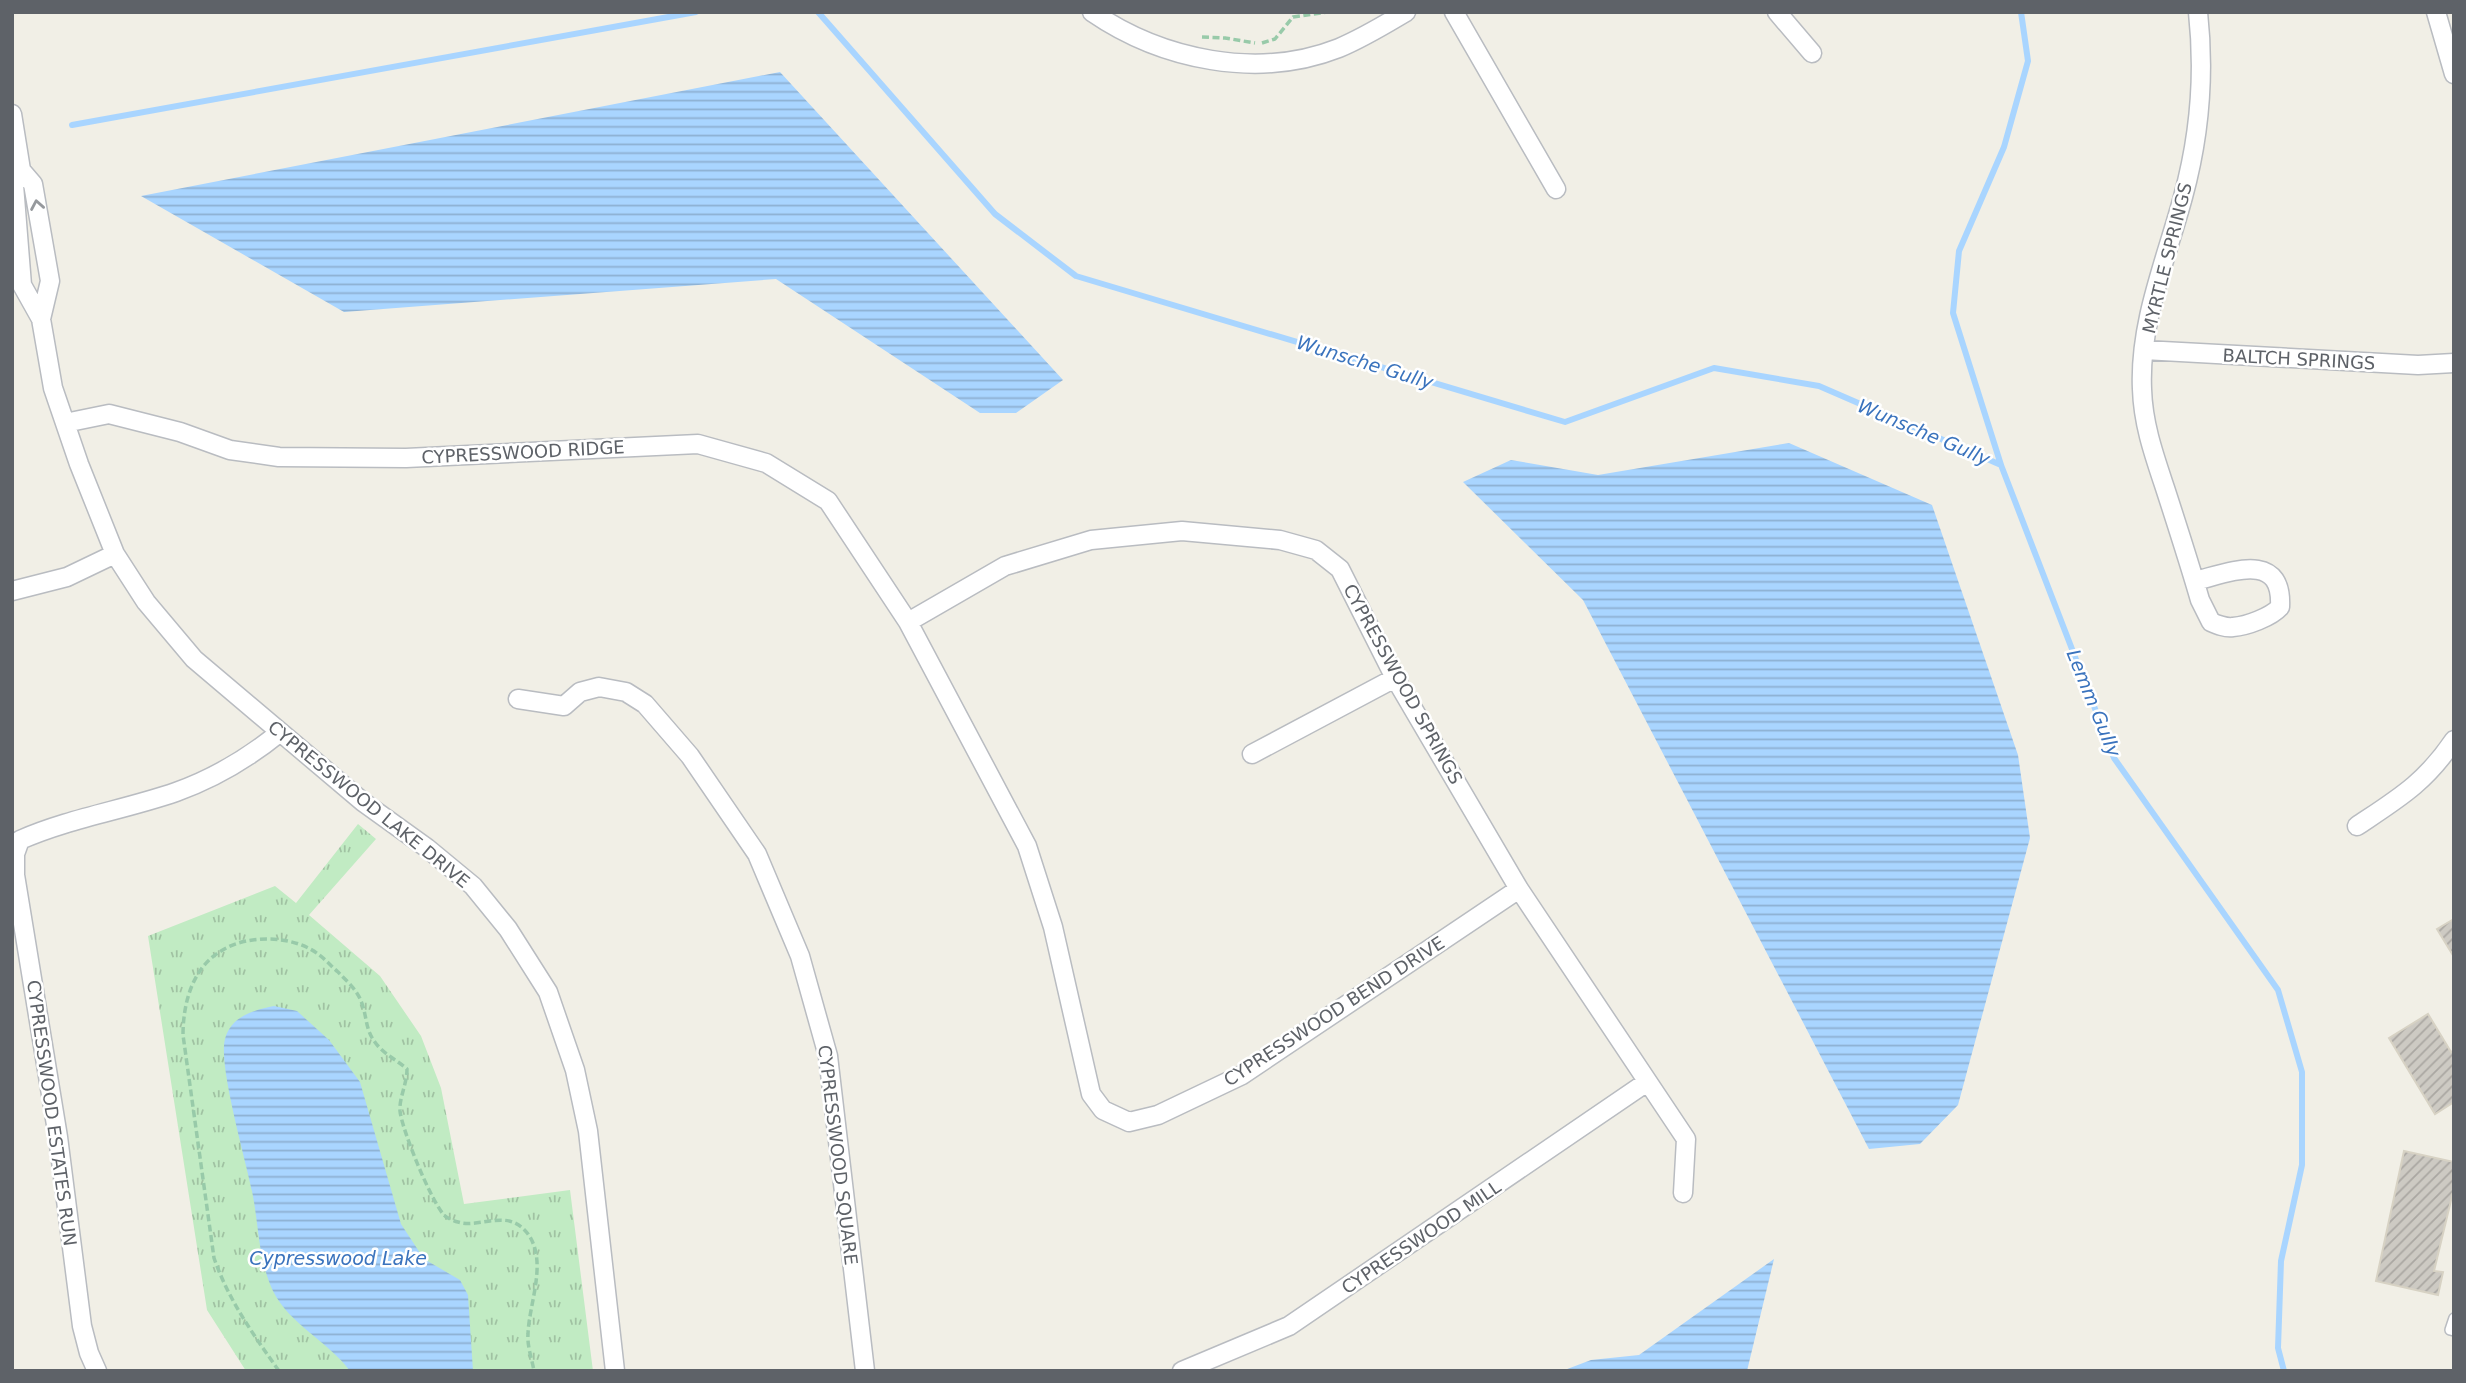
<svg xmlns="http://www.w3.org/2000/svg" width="2466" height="1383" viewBox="0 0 2466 1383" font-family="'DejaVu Sans',sans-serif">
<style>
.grass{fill:url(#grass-tufts)}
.water{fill:url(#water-rules)}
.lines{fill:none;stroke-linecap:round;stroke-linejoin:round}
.stream{stroke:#a9d5ff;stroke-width:6}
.building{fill:url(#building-hatch);stroke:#d7d2c4;stroke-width:2}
.lane-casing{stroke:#b9bcc1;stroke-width:12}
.street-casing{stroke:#b9bcc1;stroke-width:21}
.path{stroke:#98caa9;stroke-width:3.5;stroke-dasharray:7 3.5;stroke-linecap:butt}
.lane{stroke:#fff;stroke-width:9}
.street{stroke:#fff;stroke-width:18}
.oneway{stroke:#96999d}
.labels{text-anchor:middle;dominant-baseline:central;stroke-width:5;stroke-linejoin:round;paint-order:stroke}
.street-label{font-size:18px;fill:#5e6268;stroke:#fff}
.water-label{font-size:19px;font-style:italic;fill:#3a73bd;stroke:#fff}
</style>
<defs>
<pattern id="grass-tufts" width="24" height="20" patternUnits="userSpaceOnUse" patternTransform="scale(1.75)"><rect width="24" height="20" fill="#c1ebc3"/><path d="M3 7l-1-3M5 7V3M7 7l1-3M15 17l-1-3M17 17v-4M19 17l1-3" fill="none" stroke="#a0c2a2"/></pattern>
<pattern id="water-rules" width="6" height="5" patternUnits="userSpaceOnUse" patternTransform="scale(1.75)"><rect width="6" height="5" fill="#a9d5ff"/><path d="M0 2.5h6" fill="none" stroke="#8db0d2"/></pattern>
<pattern id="building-hatch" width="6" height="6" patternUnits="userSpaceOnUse" patternTransform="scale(1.75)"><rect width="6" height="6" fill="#cdcac3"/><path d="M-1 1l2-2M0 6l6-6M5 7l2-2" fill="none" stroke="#aaa7a2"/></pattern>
</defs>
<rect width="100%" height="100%" fill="#f1efe6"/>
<path class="grass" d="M 358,824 L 376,839 L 309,915 L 380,976 L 421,1036 L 441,1088 L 464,1204 L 570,1190 L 593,1371 L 246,1371 L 207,1310 L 148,936 L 275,886 L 296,903 Z"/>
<path class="water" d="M 780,72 L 1063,380 L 1016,413 L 980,413 L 776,279 L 344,312 L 141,196 Z
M 1789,443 L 1932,505 L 2018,755 L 2030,838 L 1958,1105 L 1920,1144 L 1869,1149 L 1583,600 L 1463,482 L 1511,460 L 1598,475 Z
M 274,1006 L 297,1011 L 329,1040 L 360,1082 L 401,1224 L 424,1259 L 460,1280 L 468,1295 L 473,1371 L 350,1371 C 328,1341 290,1325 273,1291 C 258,1259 259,1225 252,1191 C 246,1160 218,1065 225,1039 C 231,1016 254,1010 274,1006 Z
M 1774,1259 L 1747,1371 L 1562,1371 L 1591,1360 L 1639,1355 Z"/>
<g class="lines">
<path class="stream" d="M 818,12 L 995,214 L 1076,276 L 1565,422 L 1714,368 L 1819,386 L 2001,465
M 2021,12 L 2028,61 L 2004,147 L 1959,251 L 1953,313 L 2001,465 L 2114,758 L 2278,990 L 2302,1072 L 2302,1165 L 2281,1261 L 2278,1348 L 2284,1371
M 72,125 L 696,12"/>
</g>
<path class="building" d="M 2454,919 L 2454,957 L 2437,929 Z
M 2428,1014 L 2451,1052 L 2454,1050 L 2454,1102 L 2435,1114 L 2389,1038 Z
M 2404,1151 L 2454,1162 L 2454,1188 L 2434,1271 L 2443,1272 L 2438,1295 L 2376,1281 Z"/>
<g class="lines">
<g class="lane-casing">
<path id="lane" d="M 2454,1318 L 2450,1330 L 2454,1331"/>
</g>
<g class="street-casing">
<path id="street" d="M 1092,12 C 1162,60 1258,80 1339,48 C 1363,38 1384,25 1406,12
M 1454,12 L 1556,189
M 1777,12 L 1812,53
M 2436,12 L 2454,74
M 12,114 L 21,170 L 33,184 L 50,281 L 41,319
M 21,170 L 14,185 L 22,285 L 41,319 L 53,388 L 79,464 L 115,554 L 146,602 L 194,659 L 363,802 L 427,848 L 473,886 L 508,929 L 548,992 L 575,1070 L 588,1131 L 615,1371
M 2144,350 L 2418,365 L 2454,363
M 65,423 L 109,414 L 180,432 L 230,450 L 279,457 L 406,458 L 698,444 L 766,463 L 828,501 L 908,622 L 1027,846 L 1053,927 L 1091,1094 L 1103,1110 L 1129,1122 L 1158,1115 L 1242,1075 L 1519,889
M 2195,581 C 2228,573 2283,549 2280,607 C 2271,617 2247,626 2233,627 C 2225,628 2218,625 2211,622 L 2200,600 C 2189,562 2177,525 2165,488 C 2154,455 2143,424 2142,389 C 2139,323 2166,260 2183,197 C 2200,135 2205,76 2198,12
M 12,591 L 67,577 L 115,554
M 908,622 L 1005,566 L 1091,540 L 1182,531 L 1280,540 L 1316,550 L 1340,569 L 1395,678 L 1519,889 L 1686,1139 L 1683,1193
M 518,699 L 564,706 L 580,692 L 599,687 L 626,692 L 645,704 L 690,756 L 757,854 L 800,956 L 828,1056 L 865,1371
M 1252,754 L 1395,678
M 2357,826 C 2399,798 2425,783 2454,740
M 97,1371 L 89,1353 L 82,1326 L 58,1137 L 15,875 L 15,854 L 20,840 C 70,818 124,810 176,792 C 215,778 247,759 279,733
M 1182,1371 L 1289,1326 L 1647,1082"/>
</g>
<path class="path" d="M 1202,37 L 1225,38 L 1255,43
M 1262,43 L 1275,39 L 1293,17 L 1327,12
M 279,1371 C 253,1334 229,1301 214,1258 L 183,1035 C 183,1004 192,968 221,951 C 247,934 293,935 318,954 C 325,959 331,966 338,972 C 346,980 357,990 361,1001 C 368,1018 364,1030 378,1046 C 386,1055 398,1061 407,1069 C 407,1084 399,1098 400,1111 C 402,1130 431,1201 444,1215 C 447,1218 454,1221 458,1222 C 480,1229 508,1207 528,1234 C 548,1262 529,1303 528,1334 C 527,1346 532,1359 534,1371"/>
<use href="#lane" class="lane"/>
<use href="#street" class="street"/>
</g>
<defs><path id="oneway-chevron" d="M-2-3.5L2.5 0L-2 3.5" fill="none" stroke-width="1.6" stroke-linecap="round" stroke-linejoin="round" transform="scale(1.75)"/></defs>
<use class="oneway" href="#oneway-chevron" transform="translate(37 205) rotate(-100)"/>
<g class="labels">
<g class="street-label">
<text transform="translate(2167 258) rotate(-76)">MYRTLE SPRINGS</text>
<text transform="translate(2299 359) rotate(3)">BALTCH SPRINGS</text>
<text transform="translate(523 452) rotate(-3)">CYPRESSWOOD RIDGE</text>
<text transform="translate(1403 684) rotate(61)">CYPRESSWOOD SPRINGS</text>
<text transform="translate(369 804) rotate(39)">CYPRESSWOOD LAKE DRIVE</text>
<text transform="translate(1334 1011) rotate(-33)">CYPRESSWOOD BEND DRIVE</text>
<text transform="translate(52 1113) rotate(82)">CYPRESSWOOD ESTATES RUN</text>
<text transform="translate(838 1155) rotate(83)">CYPRESSWOOD SQUARE</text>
<text transform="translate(1421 1237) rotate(-34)">CYPRESSWOOD MILL</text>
</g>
<g class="water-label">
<text transform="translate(1365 362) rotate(17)">Wunsche Gully</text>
<text transform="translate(1924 432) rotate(23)">Wunsche Gully</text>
<text transform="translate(2094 703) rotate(68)">Lemm Gully</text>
<text x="338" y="1258">Cypresswood Lake</text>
</g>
</g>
<rect width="2466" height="1383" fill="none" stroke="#5e6268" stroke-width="28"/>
</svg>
